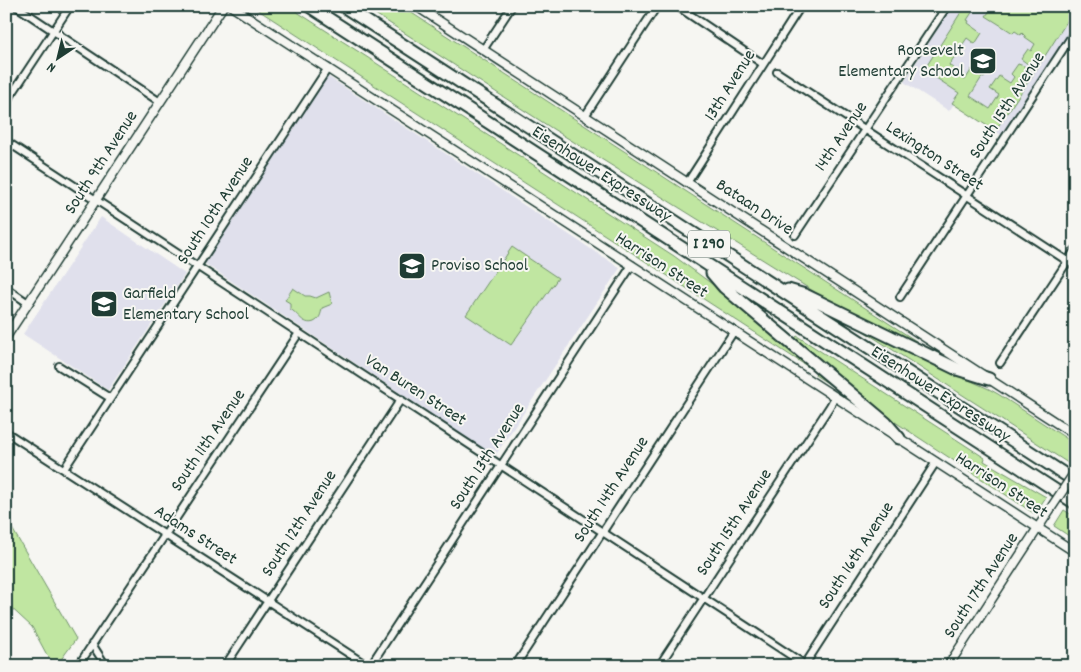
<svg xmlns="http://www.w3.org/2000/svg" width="1081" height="672" viewBox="0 0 1081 672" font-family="Dekko,sans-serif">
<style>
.built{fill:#e0e0ec}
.green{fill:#c0e6a1;stroke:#70926a}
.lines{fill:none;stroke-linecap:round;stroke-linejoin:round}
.minor-casing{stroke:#1f3d34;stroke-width:10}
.tertiary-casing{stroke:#1f3d34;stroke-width:11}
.motorway-casing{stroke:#1f3d34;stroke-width:15}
.minor{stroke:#f6f6f2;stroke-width:6}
.tertiary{stroke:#f6f6f2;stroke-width:8}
.motorway{stroke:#f6f6f2;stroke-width:11}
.tertiary-bridge-casing{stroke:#1f3d34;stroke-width:11;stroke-linecap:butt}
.tertiary-bridge{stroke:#f6f6f2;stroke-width:8}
.labels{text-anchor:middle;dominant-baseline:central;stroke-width:4;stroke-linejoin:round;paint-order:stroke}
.shield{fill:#f6f6f2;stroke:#60746d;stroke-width:1}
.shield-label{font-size:16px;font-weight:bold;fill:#1f3d34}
.poi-label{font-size:18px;fill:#1f3d34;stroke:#f6f6f2;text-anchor:start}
.street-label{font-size:18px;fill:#1f3d34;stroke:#f6f6f2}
</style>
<rect width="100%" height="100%" fill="#f6f6f2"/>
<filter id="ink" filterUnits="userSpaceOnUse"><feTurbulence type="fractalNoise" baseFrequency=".02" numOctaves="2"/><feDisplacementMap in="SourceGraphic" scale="10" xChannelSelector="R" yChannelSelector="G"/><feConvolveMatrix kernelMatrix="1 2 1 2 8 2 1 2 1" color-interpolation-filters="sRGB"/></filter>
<g filter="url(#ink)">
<path class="built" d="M 952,6 L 1075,6 L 1075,23 L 1001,135 L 954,104 L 949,111 L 904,82 Z
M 327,76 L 620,268 L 495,456 L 204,263 Z
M 101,217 L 185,274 L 108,390 L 23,334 Z"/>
<path class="green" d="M 252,6 L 288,6 L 674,256 L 735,301 L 852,399 L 815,375 L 816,372 Z
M 363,6 L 401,6 L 933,352 L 935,350 L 958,364 L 850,314 L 553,129 Z
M 965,6 L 979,6 L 977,9 L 975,8 L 967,20 L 969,21 L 968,23 L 982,33 L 975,44 L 967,38 L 949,65 L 954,69 L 952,72 L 965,80 L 972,69 L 976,71 L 982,62 L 991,68 L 984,78 L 982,77 L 970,96 L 990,109 L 999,95 L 990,89 L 999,76 L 1010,83 L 1014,77 L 1011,74 L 1018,64 L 1024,66 L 1034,73 L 995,131 L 952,103 L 959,93 L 924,70 Z
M 987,6 L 1075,6 L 1075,10 L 1072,14 L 1062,7 L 1061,8 L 1071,15 L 1036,70 L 1021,59 L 1028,49 L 1031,51 L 1035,44 L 1025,37 L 1025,36 L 1022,33 L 1021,35 L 1015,31 L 1013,33 L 986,16 L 991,9 Z
M 512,247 L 558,278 L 511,345 L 466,315 Z
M 293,288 L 305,296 L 310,296 L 316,298 L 329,292 L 332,304 L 322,308 C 321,314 320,319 314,322 C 303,326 298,313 290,309 L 290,303 L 285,300 Z
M 863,328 L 929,360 L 931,363 L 989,389 L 998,394 L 1075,444 L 1075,452 L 1068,463 L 862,330 Z
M 797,336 L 985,458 L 984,461 L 1046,497 L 1036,512 L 1034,513 L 1032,512 L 889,418 L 794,340 Z
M 1064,510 L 1075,517 L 1075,540 L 1054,526 Z
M 6,518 L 76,639 L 57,665 L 47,655 L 32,627 L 6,603 Z"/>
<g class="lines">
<g class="minor-casing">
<path id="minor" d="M 16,6 L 160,102
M 677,6 L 763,64
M 483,50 L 512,6
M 777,72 L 1075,266
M 6,103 L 70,6
M 585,116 L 657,6
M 6,141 L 807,666
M 687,183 L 801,6
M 795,235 L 947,6
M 6,288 L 28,303
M 900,297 L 1075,31
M 1000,363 L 1075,250
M 59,366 L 110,398
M 6,432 L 368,666
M 64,469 L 328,68
M 92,644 L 106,666
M 78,666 L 299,333
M 225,666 L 401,399
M 370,666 L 632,265
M 515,666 L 734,331
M 659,666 L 830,406 L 835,397
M 804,666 L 936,462"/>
</g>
<g class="tertiary-casing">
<path id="tertiary" d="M 231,6 L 1075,552
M 416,6 L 1075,435
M 6,337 L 223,6
M 948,666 L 1045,517"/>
</g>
<g class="motorway-casing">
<path id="motorway" d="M 309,6 L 1075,503
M 343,6 L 1075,481
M 712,273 L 724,287 L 886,423 L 899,438
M 788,290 L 805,295 L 957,369 L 989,379"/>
</g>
<use href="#minor" class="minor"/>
<use href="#tertiary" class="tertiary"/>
<use href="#motorway" class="motorway"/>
<g class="tertiary-bridge-casing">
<path id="tertiary-bridge" d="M 1045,517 L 1075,472"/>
</g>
<use href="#tertiary-bridge" class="tertiary-bridge"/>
</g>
</g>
<defs>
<g id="school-square" transform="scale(1.4375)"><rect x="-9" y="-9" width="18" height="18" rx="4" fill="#1f3d34" stroke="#f6f6f2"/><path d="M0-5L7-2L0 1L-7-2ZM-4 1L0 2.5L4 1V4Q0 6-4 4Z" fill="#fff"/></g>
</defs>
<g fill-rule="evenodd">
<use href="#school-square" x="983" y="61"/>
<use href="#school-square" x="412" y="266"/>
<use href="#school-square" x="104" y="304"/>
</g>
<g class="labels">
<rect class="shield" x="688" y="230.5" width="42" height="27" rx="4"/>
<g class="shield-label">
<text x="709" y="244">I 290</text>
</g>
<g class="poi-label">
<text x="964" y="51" text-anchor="end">Roosevelt<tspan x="964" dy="21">Elementary School</tspan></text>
<text x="431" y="266">Proviso School</text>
<text x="123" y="294">Garfield<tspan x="123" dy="21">Elementary School</tspan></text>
</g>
<g class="street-label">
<text transform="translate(731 86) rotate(-58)">13th Avenue</text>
<text transform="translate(1008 106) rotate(-57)">South 15th Avenue</text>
<text transform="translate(842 137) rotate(-56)">14th Avenue</text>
<text transform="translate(934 157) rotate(33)">Lexington Street</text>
<text transform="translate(102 163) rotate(-57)">South 9th Avenue</text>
<text transform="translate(601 175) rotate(33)">Eisenhower Expressway</text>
<text transform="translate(754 208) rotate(33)">Bataan Drive</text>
<text transform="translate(216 211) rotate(-57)">South 10th Avenue</text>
<text transform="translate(661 266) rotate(33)">Harrison Street</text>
<text transform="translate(415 391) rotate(33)">Van Buren Street</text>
<text transform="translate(940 395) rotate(33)">Eisenhower Expressway</text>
<text transform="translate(209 441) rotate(-56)">South 11th Avenue</text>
<text transform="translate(488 457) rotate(-57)">South 13th Avenue</text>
<text transform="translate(1001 486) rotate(33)">Harrison Street</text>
<text transform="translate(612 490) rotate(-57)">South 14th Avenue</text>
<text transform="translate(735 523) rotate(-57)">South 15th Avenue</text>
<text transform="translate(300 524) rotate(-57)">South 12th Avenue</text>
<text transform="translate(195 536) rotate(33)">Adams Street</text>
<text transform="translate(857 556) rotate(-57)">South 16th Avenue</text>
<text transform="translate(982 586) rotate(-57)">South 17th Avenue</text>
</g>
</g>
<rect width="1081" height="672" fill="none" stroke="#f6f6f2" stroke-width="25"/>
<rect x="12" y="12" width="1056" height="647" fill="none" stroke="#1f3d34" stroke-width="2" filter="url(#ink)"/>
<g transform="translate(58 58) rotate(215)" stroke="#f6f6f2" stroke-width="4" paint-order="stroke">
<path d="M0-4L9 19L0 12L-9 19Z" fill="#1f3d34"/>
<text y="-8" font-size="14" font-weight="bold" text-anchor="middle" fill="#1f3d34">N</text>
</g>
</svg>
